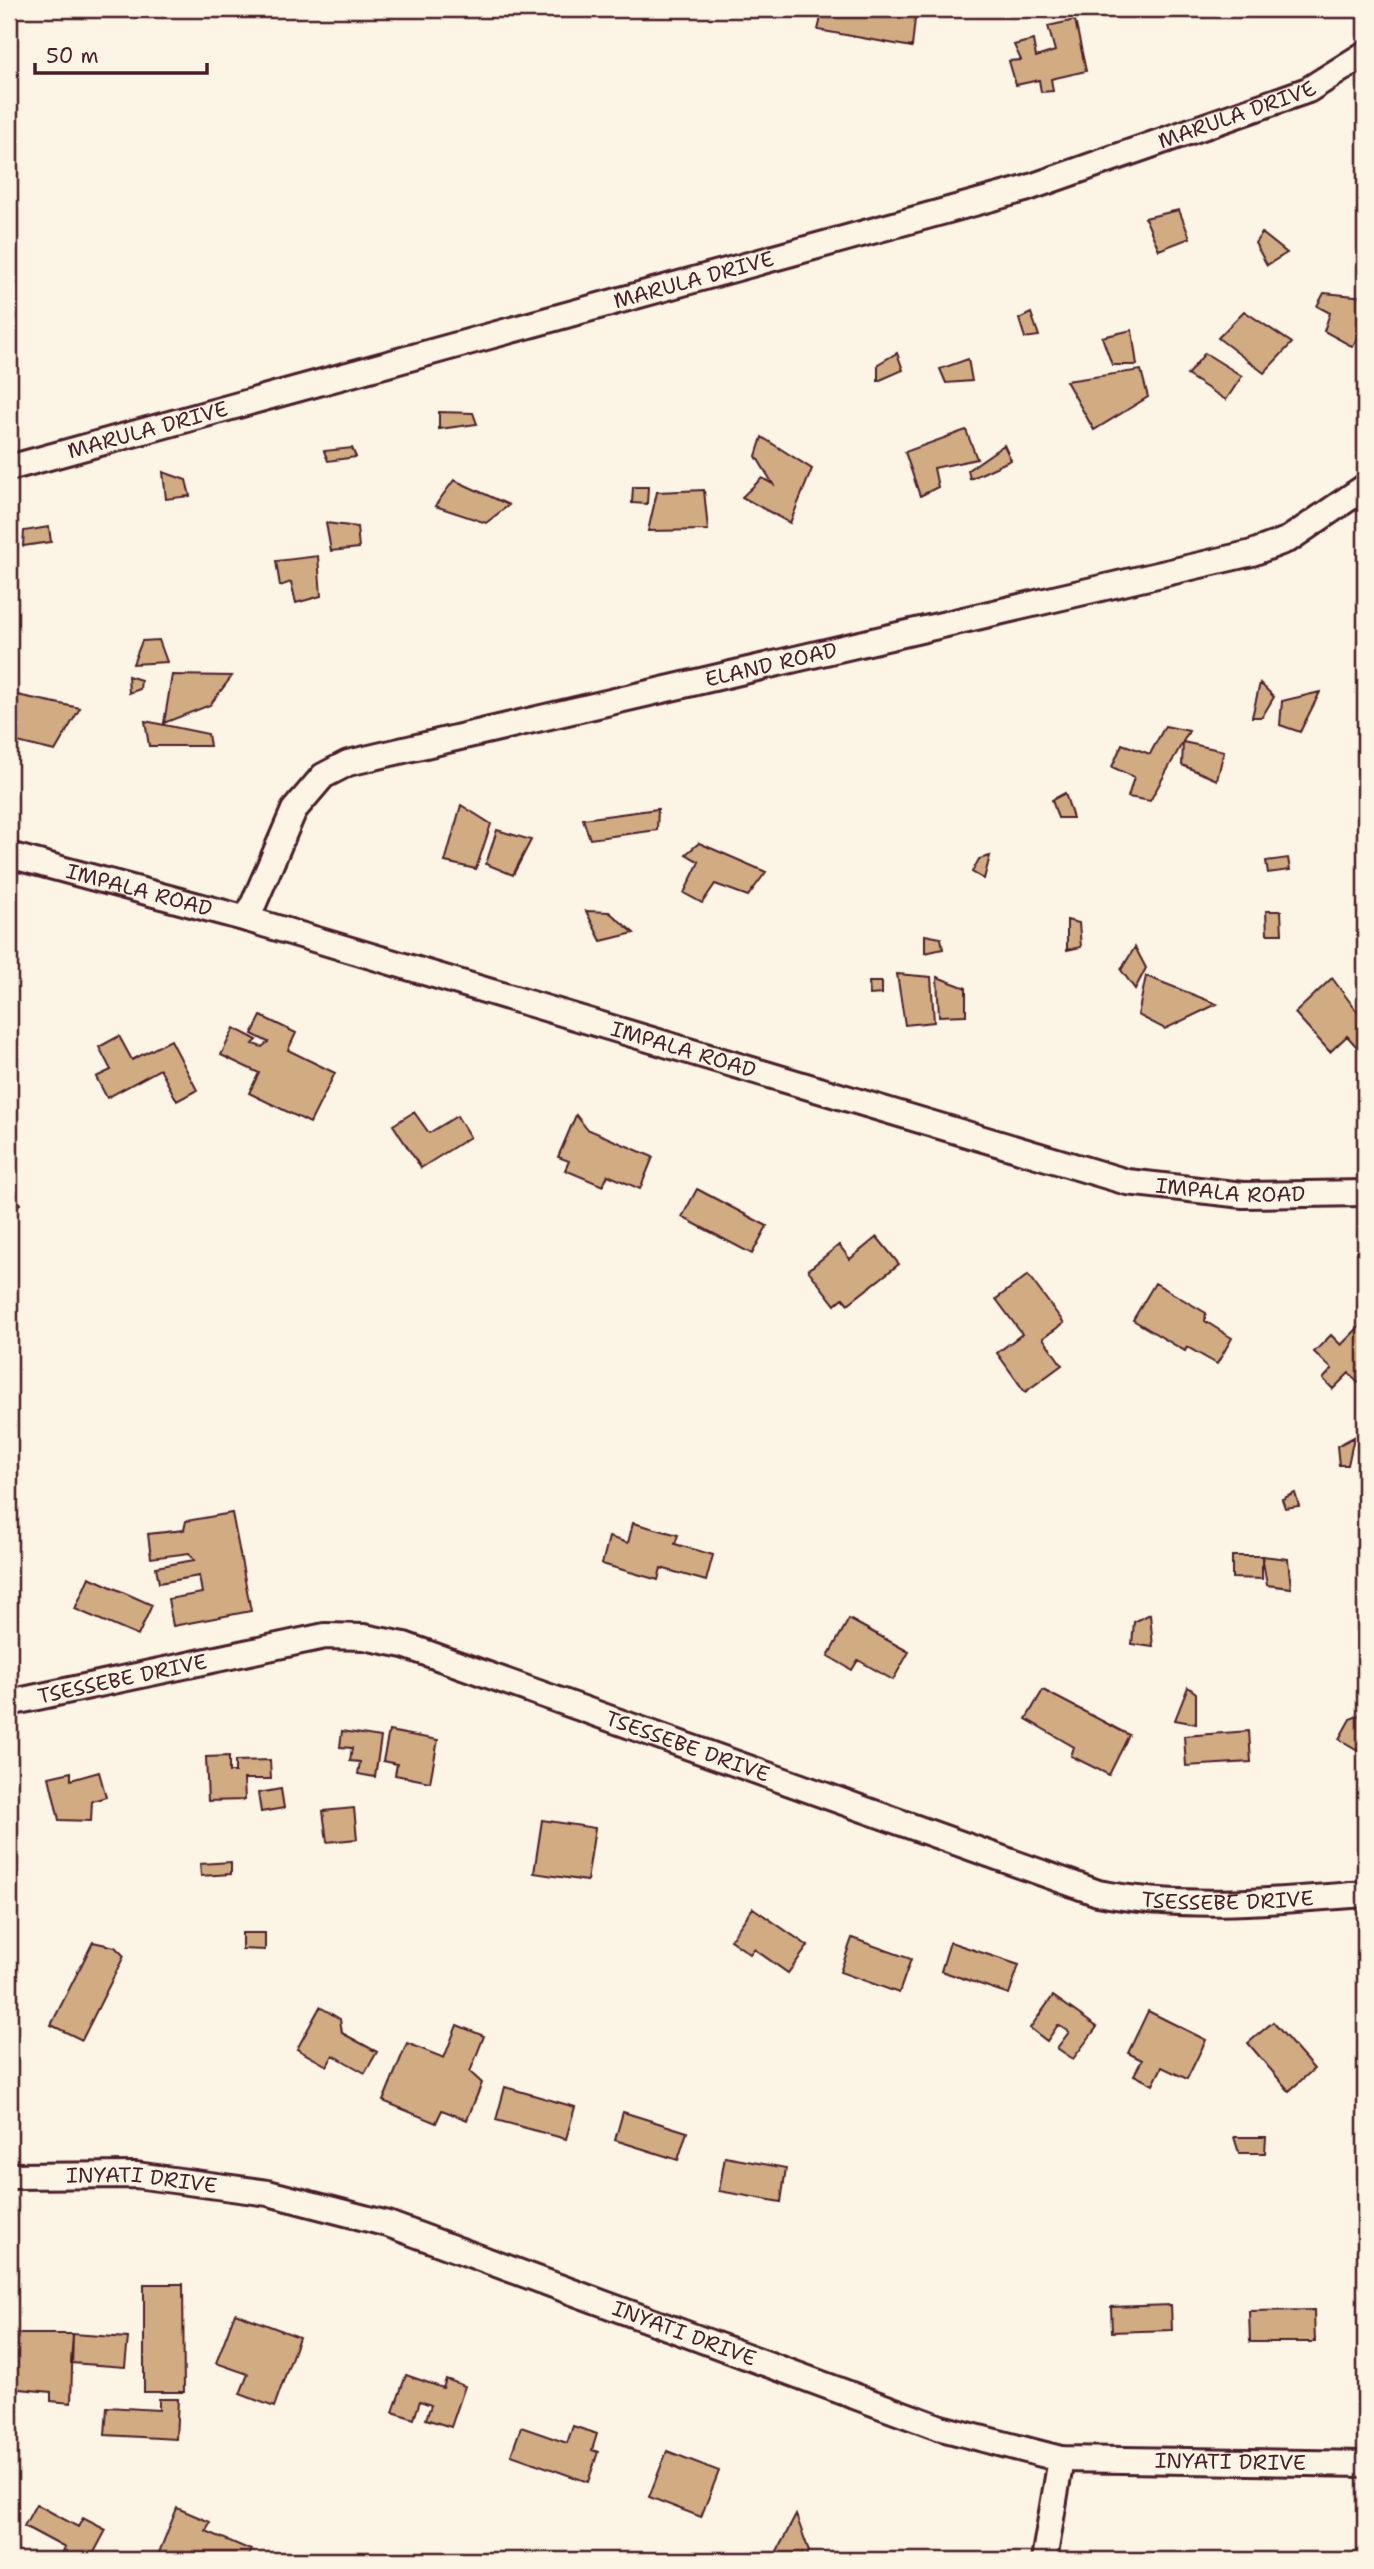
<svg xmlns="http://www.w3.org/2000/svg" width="1374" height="2569" viewBox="0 0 1374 2569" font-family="'Shantell Sans',sans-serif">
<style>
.building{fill:#d1ab82;stroke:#4a1f2b;stroke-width:2}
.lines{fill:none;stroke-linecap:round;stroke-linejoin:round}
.minor-casing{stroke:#4a1f2b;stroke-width:30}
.minor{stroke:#fcf5e5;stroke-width:24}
.labels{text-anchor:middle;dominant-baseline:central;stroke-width:5;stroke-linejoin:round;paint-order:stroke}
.street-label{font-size:21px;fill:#4a1f2b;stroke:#fcf5e5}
</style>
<rect width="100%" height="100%" fill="#fcf5e5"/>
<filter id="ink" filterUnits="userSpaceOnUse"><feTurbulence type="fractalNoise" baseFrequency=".0143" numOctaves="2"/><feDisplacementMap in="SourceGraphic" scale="14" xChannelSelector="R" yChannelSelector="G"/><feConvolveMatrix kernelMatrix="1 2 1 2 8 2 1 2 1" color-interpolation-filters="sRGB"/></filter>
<g filter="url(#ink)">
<path class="building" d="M 823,9 L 916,9 L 912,47 L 818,30 Z
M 1075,20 L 1086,71 L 1051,79 L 1053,91 L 1041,92 L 1039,80 L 1016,85 L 1009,61 L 1021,60 L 1014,45 L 1033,40 L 1036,57 L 1055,51 L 1048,26 Z
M 1179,210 L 1190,238 L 1159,250 L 1145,218 Z
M 1262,233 L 1287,253 L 1267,265 L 1255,243 Z
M 1324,293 L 1365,297 L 1365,324 L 1353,347 L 1324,331 L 1330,313 L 1317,306 Z
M 1244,311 L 1292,343 L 1264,373 L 1218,338 Z
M 1031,313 L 1039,336 L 1025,338 L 1019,319 Z
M 1132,330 L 1137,365 L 1112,365 L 1102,337 Z
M 897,353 L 903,370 L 878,381 L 878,364 Z
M 1205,353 L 1242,376 L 1226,400 L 1187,375 Z
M 968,359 L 972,381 L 946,383 L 940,369 Z
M 1141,370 L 1148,397 L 1094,430 L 1066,381 Z
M 439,412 L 473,413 L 477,424 L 439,429 Z
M 966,430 L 977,459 L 934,468 L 938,487 L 920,496 L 905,452 Z
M 762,437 L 812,469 L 790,523 L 742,497 L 762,478 L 773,484 L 756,456 Z
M 1004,445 L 1011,460 L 970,479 L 968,470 Z
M 352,448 L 356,457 L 328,461 L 324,451 Z
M 163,472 L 186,480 L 190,496 L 166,499 Z
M 454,480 L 509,505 L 486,523 L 435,506 Z
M 633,487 L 648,487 L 647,504 L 632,503 Z
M 704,490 L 708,530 L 648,531 L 657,492 Z
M 326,523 L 357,527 L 359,548 L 331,551 Z
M 49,527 L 51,542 L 23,546 L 24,531 Z
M 318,556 L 321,596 L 296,603 L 291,582 L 280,586 L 276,561 Z
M 159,640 L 167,662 L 133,664 L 142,641 Z
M 172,675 L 232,676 L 210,705 L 164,723 Z
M 128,676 L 141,680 L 140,689 L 129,693 Z
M 1260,683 L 1274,697 L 1262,717 L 1252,717 Z
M 1320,692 L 1300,732 L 1280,725 L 1282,701 Z
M 17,695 L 80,708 L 55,751 L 9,740 Z
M 145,721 L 208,734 L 210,746 L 149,746 Z
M 1165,726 L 1189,731 L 1150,801 L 1128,797 L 1134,777 L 1112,767 L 1122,744 L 1150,754 Z
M 1183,742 L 1224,751 L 1217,780 L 1182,765 Z
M 1065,793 L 1073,818 L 1058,818 L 1052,800 Z
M 461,805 L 491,824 L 476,869 L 445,862 Z
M 658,809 L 657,830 L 590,839 L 583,819 Z
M 497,830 L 531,840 L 513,875 L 486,864 Z
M 699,843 L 766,872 L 748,896 L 715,884 L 702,903 L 684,893 L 699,862 L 686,854 Z
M 990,856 L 984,879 L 972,872 L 979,859 Z
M 1288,858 L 1290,870 L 1268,873 L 1266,861 Z
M 586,911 L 609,912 L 634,933 L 601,941 Z
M 1266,911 L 1281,911 L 1282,934 L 1267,934 Z
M 1067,920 L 1079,923 L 1081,947 L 1067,950 Z
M 925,935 L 941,938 L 943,949 L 925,953 Z
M 1135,947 L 1146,968 L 1135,989 L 1121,970 Z
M 897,974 L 931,977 L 934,1022 L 905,1025 Z
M 1146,976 L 1217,1004 L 1165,1029 L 1138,1015 Z
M 937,977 L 966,988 L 966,1015 L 939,1016 Z
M 1332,978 L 1365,1022 L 1365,1056 L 1347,1036 L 1330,1052 L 1295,1013 Z
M 869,982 L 882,982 L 882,994 L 870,995 Z
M 261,1016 L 296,1033 L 288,1050 L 335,1073 L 310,1123 L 249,1093 L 259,1073 L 221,1055 L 234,1028 L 257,1040 L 253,1044 L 262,1047 L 268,1042 L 252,1034 Z
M 119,1036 L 132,1060 L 171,1040 L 197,1090 L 177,1101 L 160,1069 L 107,1098 L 96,1077 L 111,1070 L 99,1047 Z
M 414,1112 L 429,1133 L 457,1116 L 470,1137 L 421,1168 L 393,1125 Z
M 576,1115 L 587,1129 L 653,1157 L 640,1189 L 608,1175 L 603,1186 L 565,1170 L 569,1161 L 558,1157 Z
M 9,1188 L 20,1204 L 9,1211 Z
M 697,1189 L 767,1226 L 752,1254 L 682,1217 Z
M 877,1237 L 899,1264 L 848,1304 L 843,1298 L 835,1305 L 808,1270 L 839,1245 L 850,1259 Z
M 1028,1275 L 1064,1323 L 1043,1338 L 1062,1365 L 1025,1392 L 997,1353 L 1022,1334 L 996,1299 Z
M 1155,1283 L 1206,1313 L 1205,1321 L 1232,1338 L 1217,1364 L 1187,1347 L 1185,1351 L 1133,1320 Z
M 1365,1321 L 1365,1376 L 1358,1383 L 1349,1373 L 1333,1389 L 1323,1379 L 1332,1369 L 1314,1352 L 1331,1335 L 1341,1345 Z
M 1354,1437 L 1348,1465 L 1339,1465 L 1337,1446 Z
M 1295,1493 L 1299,1506 L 1285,1508 L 1282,1499 Z
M 232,1513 L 251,1611 L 173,1626 L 168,1599 L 202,1593 L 199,1576 L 159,1583 L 156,1567 L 194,1560 L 189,1553 L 151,1558 L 148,1534 L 184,1530 L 186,1521 Z
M 633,1523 L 678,1535 L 675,1544 L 713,1555 L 706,1581 L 661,1568 L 658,1580 L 602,1564 L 609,1537 L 628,1543 Z
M 1232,1556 L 1262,1556 L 1262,1579 L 1232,1578 Z
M 1262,1556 L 1288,1559 L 1291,1588 L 1267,1585 Z
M 89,1577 L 152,1605 L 138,1636 L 75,1609 Z
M 1150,1614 L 1153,1647 L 1132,1644 L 1134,1622 Z
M 849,1619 L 909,1652 L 893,1680 L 858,1660 L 852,1670 L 828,1656 Z
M 1188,1687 L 1196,1693 L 1196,1724 L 1175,1720 Z
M 1043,1690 L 1129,1735 L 1109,1775 L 1071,1756 L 1074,1747 L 1026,1719 Z
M 1364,1704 L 1365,1749 L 1363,1753 L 1339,1739 L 1350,1719 L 1358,1716 Z
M 342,1731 L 381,1737 L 375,1777 L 358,1774 L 360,1762 L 350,1761 L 352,1748 L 340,1747 Z
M 389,1731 L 438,1740 L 430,1782 L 395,1775 L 397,1764 L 383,1761 Z
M 1249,1731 L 1251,1762 L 1186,1766 L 1184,1736 Z
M 229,1756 L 229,1772 L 235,1772 L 235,1761 L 270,1760 L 271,1779 L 244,1779 L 245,1800 L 208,1801 L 206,1757 Z
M 71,1772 L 71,1780 L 99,1772 L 106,1797 L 92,1801 L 91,1821 L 59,1820 L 49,1777 Z
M 281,1789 L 284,1808 L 261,1812 L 258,1793 Z
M 354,1808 L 357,1839 L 327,1842 L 323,1811 Z
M 542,1820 L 595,1828 L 587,1881 L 534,1873 Z
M 231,1862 L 231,1874 L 201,1876 L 200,1864 Z
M 753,1908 L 808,1946 L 788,1973 L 754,1949 L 750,1954 L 730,1940 Z
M 242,1933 L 265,1933 L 265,1950 L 242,1949 Z
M 852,1938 L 911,1959 L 899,1993 L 840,1972 Z
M 93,1942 L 115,1947 L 124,1956 L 82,2040 L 51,2025 Z
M 950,1942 L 1019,1965 L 1009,1994 L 941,1971 Z
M 1053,1996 L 1097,2027 L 1073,2059 L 1057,2048 L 1069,2032 L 1058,2025 L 1047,2041 L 1030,2028 Z
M 320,2007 L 340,2019 L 342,2033 L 377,2052 L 365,2073 L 333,2055 L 327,2066 L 297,2049 Z
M 1148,2011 L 1206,2040 L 1187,2079 L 1162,2067 L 1153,2085 L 1134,2075 L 1142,2060 L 1128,2053 Z
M 1273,2022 L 1314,2069 L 1289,2091 L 1248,2043 Z
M 457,2025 L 484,2036 L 470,2072 L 482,2083 L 467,2120 L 442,2110 L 436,2123 L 383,2101 L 407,2043 L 444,2058 Z
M 505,2087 L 575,2107 L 566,2139 L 496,2120 Z
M 623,2112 L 687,2132 L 678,2160 L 615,2140 Z
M 1234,2137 L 1266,2137 L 1265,2153 L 1239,2153 Z
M 725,2157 L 786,2168 L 781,2202 L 719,2191 Z
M 144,2284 L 183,2284 L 184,2392 L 144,2392 Z
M 1171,2305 L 1172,2330 L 1112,2332 L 1111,2307 Z
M 1314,2310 L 1315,2342 L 1250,2342 L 1249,2311 Z
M 235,2313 L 299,2337 L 274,2407 L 240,2394 L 248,2374 L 216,2363 Z
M 9,2334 L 73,2334 L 71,2403 L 51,2401 L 51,2392 L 9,2388 Z
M 73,2334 L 128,2338 L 125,2367 L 71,2363 Z
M 406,2375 L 443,2388 L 446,2379 L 465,2386 L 451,2427 L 426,2419 L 431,2405 L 420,2401 L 414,2419 L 393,2412 Z
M 159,2399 L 178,2399 L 176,2439 L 105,2435 L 107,2407 L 159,2410 Z
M 573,2426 L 597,2434 L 592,2450 L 598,2452 L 588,2482 L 511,2455 L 521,2427 L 567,2443 Z
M 667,2451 L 719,2471 L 701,2517 L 649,2497 Z
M 36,2504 L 78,2527 L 83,2518 L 106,2530 L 90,2560 L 58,2560 L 65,2548 L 24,2526 Z
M 177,2508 L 210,2522 L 206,2531 L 251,2550 L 247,2560 L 156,2560 Z
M 796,2515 L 809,2551 L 804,2560 L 784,2560 L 777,2551 Z"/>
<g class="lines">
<g class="minor-casing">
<g id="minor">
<path id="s1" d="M 9,468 L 1025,189 L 1308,90 L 1365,54"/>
<path id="s2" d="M 9,855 L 247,919 L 1127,1182 L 1243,1195 L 1365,1193"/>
<path id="s3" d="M 247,919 L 294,810 L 323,776 L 348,763 L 1252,553 L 1289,539 L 1365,487"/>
<path id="s4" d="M 9,1703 L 325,1636 L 364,1637 L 404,1645 L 1098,1893 C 1187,1910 1275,1901 1365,1894"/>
<path id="s5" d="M 9,2176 L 136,2175 L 268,2193 L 388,2224 L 941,2428 L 1061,2459 L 1365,2464"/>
<path d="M 1044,2560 L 1061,2459"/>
</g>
</g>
<use href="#minor" class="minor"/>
</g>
</g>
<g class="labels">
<g class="street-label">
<text stroke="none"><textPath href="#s1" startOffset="1278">MARULA DRIVE</textPath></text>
<text stroke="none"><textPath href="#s1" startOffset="710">MARULA DRIVE</textPath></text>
<text stroke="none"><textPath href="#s1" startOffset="144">MARULA DRIVE</textPath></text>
<text stroke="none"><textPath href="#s3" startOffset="626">ELAND ROAD</textPath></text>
<text stroke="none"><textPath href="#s2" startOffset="135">IMPALA ROAD</textPath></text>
<text stroke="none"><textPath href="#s2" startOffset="702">IMPALA ROAD</textPath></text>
<text stroke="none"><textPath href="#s2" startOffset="1269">IMPALA ROAD</textPath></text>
<text stroke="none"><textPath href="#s4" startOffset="116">TSESSEBE DRIVE</textPath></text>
<text stroke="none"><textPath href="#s4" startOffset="704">TSESSEBE DRIVE</textPath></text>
<text stroke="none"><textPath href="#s4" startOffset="1270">TSESSEBE DRIVE</textPath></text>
<text stroke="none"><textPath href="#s5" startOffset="133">INYATI DRIVE</textPath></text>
<text stroke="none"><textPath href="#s5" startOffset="700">INYATI DRIVE</textPath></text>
<text stroke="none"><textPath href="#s5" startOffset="1267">INYATI DRIVE</textPath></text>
</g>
</g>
<rect width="1374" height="2569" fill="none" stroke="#fcf5e5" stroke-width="35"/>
<rect x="18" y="18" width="1339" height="2534" fill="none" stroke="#4a1f2b" stroke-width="2.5" filter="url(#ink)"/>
<path d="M35 63v10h172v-10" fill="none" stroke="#4a1f2b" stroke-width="3.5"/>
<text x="46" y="63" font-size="21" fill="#4a1f2b" stroke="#fcf5e5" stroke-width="5" paint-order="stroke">50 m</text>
</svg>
